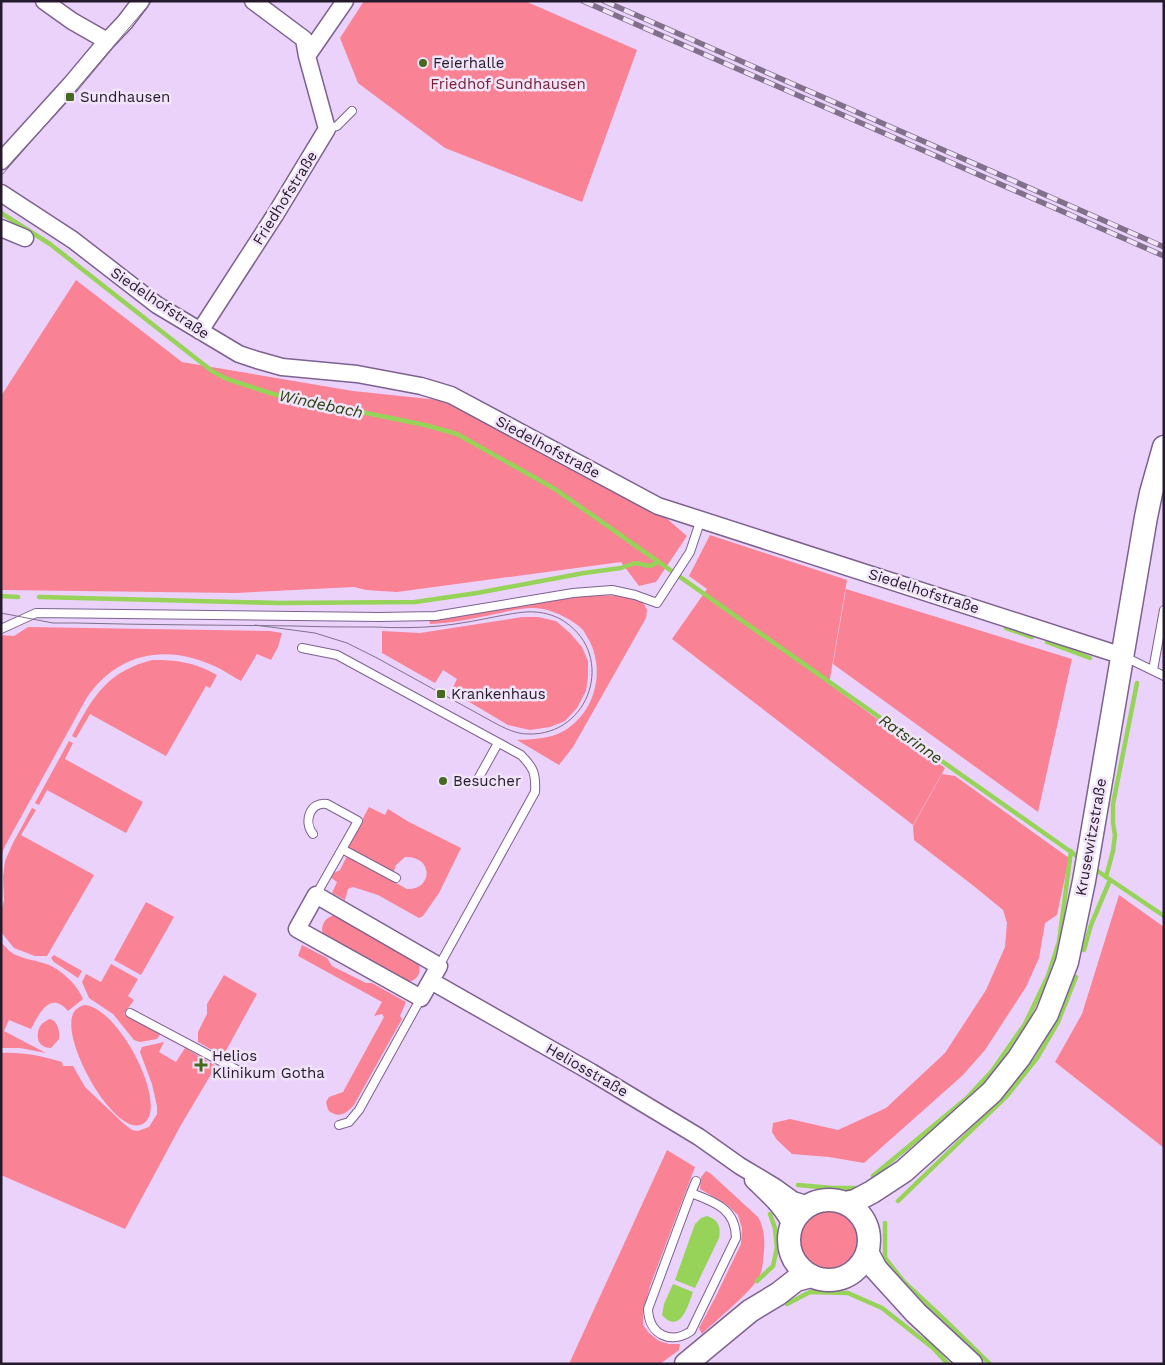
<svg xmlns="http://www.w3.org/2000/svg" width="1165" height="1365" viewBox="0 0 1165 1365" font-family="'Work Sans',sans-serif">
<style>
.green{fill:#fa8295}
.water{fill:#96d358}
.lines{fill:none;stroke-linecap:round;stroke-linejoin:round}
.stream{stroke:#96d358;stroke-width:4.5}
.lane-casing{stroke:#7d618f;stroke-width:10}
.street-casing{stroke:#7d618f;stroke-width:19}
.secondary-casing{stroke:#7d618f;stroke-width:25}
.lane{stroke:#fff;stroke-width:8}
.street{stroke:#fff;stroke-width:16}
.secondary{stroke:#fff;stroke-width:22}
.tram{stroke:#816f8c;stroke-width:1}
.rail-casing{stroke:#816f8c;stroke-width:5.5}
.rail{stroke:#f1e4f9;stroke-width:4;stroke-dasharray:11;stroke-linecap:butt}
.poi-dot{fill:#466920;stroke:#f1e4f9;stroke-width:2}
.labels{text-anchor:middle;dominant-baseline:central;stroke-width:5;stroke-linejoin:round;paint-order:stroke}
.poi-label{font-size:15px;fill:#251a2c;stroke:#f1e4f9;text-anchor:start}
.park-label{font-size:15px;fill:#731e32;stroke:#f1e4f9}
.street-label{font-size:15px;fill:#251a2c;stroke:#f1e4f9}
.water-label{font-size:16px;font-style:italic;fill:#29400f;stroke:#f1e4f9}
</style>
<rect width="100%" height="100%" fill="#ead2fb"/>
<path class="green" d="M 364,1 L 525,1 L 637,50 L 582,202 L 445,148 L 358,83 L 340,38 Z
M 76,280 L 182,362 L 353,391 L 448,401 L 665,517 L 687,536 L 656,582 L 639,586 L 621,562 L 397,592 L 366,590 L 354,587 L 236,593 L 1,590 L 1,396 Z
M 710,535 L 847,580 L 829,684 L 945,768 L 913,825 L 672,639 L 707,589 L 689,576 Z
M 846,589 L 1072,659 L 1038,812 L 833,664 Z
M 590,595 C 605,596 631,594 643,603 C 645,605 646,608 647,610 L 646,618 L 573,747 L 559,765 L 517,740 C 535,739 556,739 571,726 C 597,706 604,668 589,640 C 587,637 585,633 583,630 C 573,620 557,612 543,609 C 526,605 503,613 486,616 C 467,620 449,623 430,624 L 429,619 Z
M 522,617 L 538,617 L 556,621 L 570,633 L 582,647 L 588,661 L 588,677 L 586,691 L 577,708 L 565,721 L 550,727 L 530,730 L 508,725 L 451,691 L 457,679 L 443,670 L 435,683 L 382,653 L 382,631 L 420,633 Z
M 28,627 L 270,631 L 282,633 L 278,647 L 271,660 L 257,654 L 241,681 C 230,675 219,667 207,663 C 161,644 114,656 86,699 L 5,846 L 1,856 L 1,635 L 14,636 Z
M 152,660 C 177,660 194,662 217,675 L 210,688 L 206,686 L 166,756 L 90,714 L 76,738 L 72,736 C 93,697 106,672 152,660 Z
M 69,741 L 73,743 L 65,759 L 143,802 L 126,833 L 47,790 L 39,805 L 35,803 Z
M 942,774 L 955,776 L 1069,858 L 1057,915 L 1045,923 L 1039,958 L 1026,987 L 985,1050 L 963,1075 L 864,1163 L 829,1157 L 792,1154 L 777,1140 L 772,1132 L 773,1123 L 790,1119 L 838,1130 L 886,1108 L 945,1053 L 986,990 L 1005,947 L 1007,923 L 1003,910 L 975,887 L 914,840 L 913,826 Z
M 369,807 L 385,815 L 388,809 L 409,822 L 461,848 L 439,893 L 423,916 L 419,918 L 378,895 L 353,887 L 348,889 L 345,900 L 332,893 L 337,882 L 330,877 L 332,874 L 340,870 L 347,856 L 407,889 C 433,890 434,856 405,857 L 396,865 L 394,871 L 389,871 L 347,848 Z
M 32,808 L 36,810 L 21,835 L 94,875 L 47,956 L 35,956 L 14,948 L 1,932 L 1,912 L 4,900 L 3,877 L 5,861 L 13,843 Z
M 1119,895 L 1164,927 L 1164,1148 L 1055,1062 L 1082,1014 Z
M 146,902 L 174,917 L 141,975 L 114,960 Z
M 337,915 L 418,961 C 422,971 419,979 409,982 L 323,936 C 320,925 325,916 337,915 Z
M 1,942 C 6,947 10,953 16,955 C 24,959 34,960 43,963 C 59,967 77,984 83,999 L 68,1011 C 50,990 39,1014 31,1029 L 9,1020 L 4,1031 L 46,1053 L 20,1048 L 1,1048 Z
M 302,945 L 327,958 L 332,966 L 366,983 L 372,983 L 406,1002 L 400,1016 L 402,1019 L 354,1105 C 346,1114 338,1119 328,1110 L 326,1102 L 329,1097 L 343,1092 L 384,1017 L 382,1014 L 374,1016 L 382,1002 L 298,956 Z
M 54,955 L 82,971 L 78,978 L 54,962 L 51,958 Z
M 111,964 L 138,979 L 128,996 L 134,1000 L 124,1014 L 160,1034 L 157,1039 L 140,1042 L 134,1040 L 113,1014 L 89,998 L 82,982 L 86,974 L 101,982 Z
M 224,975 L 257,994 L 223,1056 L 198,1042 L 198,1032 L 207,1014 L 207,1004 Z
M 84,1005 C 120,1006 174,1115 140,1125 C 112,1132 61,1040 73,1014 C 75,1009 79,1007 84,1005 Z
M 50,1019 C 58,1021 60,1032 59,1039 L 51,1048 C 48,1048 45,1047 43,1046 C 35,1041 37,1028 43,1023 C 44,1022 49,1019 50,1019 Z
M 164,1042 L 159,1052 L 176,1062 L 185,1048 L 216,1066 L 181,1125 L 125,1229 L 1,1175 L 1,1053 C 23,1052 42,1056 62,1062 L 63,1066 L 73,1066 L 85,1087 L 123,1123 L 132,1130 L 138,1131 L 149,1127 L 157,1114 L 157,1106 L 152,1084 L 140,1052 L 142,1047 Z
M 667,1150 L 695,1167 L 650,1286 L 643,1314 L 643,1325 L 649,1333 L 659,1341 L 669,1344 L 680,1344 L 679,1350 L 660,1364 L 569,1364 Z
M 706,1171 L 710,1173 L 758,1217 C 764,1227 765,1240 764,1251 C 763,1259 763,1268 760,1275 C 754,1290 715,1321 702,1334 L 699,1328 L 715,1298 L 741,1244 L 742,1228 L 738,1215 L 726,1204 L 700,1189 L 701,1177 Z
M793 1240a35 35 0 1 1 70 0a35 35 0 1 1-70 0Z"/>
<path class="water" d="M 707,1216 C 719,1220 721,1227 719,1238 L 695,1288 L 675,1280 L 695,1224 L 701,1218 Z
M 673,1284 L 693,1292 C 688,1306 680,1335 662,1315 L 664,1304 Z"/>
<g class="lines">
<path class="stream" d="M 1,213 L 50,244 L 212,371 L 227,379 L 273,394 L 425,425 L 457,434 L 555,489 L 1081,859
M 1,596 L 18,597
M 39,597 L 279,603 L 415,602 L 477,593 L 584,573 L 621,568 L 635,563 L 650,566 L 658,562
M 1006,628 L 1032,637
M 1047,642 L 1090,658
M 1093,868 L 1164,916
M 1106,877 L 1113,851 L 1115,835 L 1113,823 L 1113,804 L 1137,683
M 1084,950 L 1091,925 L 1110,880
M 873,1176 L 967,1098 L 992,1071 L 1025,1024 L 1048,976 L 1059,942 L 1071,851
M 798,1185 L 832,1188 L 855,1188
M 898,1201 L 1006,1097 L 1037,1058 L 1058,1022 L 1076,977
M 885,1223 L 885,1258 L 904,1282 L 946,1321 L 990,1364
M 757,1281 L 773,1266 L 777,1248 L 775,1228 L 770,1214
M 787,1304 L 810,1292 L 848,1293 L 882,1308 L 933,1348 L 948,1364"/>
<g class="lane-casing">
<path id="lane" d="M 327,129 L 337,126 L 352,111
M 1,629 L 36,613 L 379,617 L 435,616 L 573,593 L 612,590 L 635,595 L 657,603 L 690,552 L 701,519
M 302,648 L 337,655 L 521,755 C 534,768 536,774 535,792 L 439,966
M 1125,657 L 1164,676
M 1153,670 L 1164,610
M 478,779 L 498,743
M 313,834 C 303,822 310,801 327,804 L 358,821 L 316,895
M 342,849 L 396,878
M 130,1013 L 241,1072
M 339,1125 L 349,1122 L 359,1110 L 421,998
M 691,1193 L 648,1309 C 649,1335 671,1345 691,1331 L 736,1238 C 736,1209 715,1202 691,1193 L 696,1181"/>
</g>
<g class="street-casing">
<path id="street" d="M 44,1 L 72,21 L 107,41
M 307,56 L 345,1
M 1,161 L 71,84 L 107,41 L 125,22 L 141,1
M 1,193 L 73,240 L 157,305 L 239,354 L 257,360 L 282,367 L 357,374 L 421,386 L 451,395 L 658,506 L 1123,656
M 1,228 L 25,238
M 200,331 L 275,215 L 327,129 L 307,56 L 304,39 L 253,1
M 316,895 L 439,966 L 421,998 L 297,929 Z
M 431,981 L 591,1072 L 699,1137 L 740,1166 L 775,1187 L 793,1200 L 809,1205
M 753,1180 C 767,1194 784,1208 791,1226"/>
</g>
<g class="secondary-casing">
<path id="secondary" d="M789 1240a40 40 0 1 1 80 0a40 40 0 1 1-80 0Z
M 845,1203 L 855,1201 L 872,1192 L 904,1171 L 992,1092 L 1019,1058 L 1047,1014 L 1067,962 L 1084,881 L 1146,517 L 1151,493 L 1164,447
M 867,1252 L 876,1269 L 916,1313 L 971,1364
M 686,1364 L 750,1311 L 778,1294 L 796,1280 L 811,1276"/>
</g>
<use href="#lane" class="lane"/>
<use href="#street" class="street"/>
<use href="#secondary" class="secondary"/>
<path class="tram" d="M 1,176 L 70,97 L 152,1
M 1,613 L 53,623 L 76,623 C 149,625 222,625 295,626 C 322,627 348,627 375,627 C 396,628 418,628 439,626 C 459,624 479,620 499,616 C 511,614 524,611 536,612 C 546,613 557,616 565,622 C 616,656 590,736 528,734 C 516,734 504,728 493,722 L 377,658 L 347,643 L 315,633 L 255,625"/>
<g class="rail-casing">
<path id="rail" d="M 583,1 L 1164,256
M 604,1 L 1164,247"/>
</g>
<use href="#rail" class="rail"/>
</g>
<g class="poi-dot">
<circle cx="423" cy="63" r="5"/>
<rect x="65" y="92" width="10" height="10" rx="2.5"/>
<rect x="436" y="689" width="10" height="10" rx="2.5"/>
<circle cx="443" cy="781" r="5"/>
<path d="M198.5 1057.5h5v5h5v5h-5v5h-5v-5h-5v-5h5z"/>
</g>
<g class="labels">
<g class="poi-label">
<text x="433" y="63">Feierhalle</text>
<text x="80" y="97">Sundhausen</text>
<text x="451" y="694">Krankenhaus</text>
<text x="453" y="781">Besucher</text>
<text x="212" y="1056">Helios<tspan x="212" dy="17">Klinikum Gotha</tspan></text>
</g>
<g class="park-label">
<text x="508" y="84">Friedhof Sundhausen</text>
</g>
<g class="street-label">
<text transform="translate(285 198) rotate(-58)">Friedhofstraße</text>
<text transform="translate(160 303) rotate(34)">Siedelhofstraße</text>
<text transform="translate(548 447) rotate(28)">Siedelhofstraße</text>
<text transform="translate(924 591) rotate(18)">Siedelhofstraße</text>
<text transform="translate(1091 837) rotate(-80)">Krusewitzstraße</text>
<text transform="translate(587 1070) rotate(30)">Heliosstraße</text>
</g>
<g class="water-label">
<text transform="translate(321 404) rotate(12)">Windebach</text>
<text transform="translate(911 739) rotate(35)">Ratsrinne</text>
</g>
</g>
<rect width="1165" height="1365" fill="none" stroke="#251a2c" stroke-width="5"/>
</svg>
